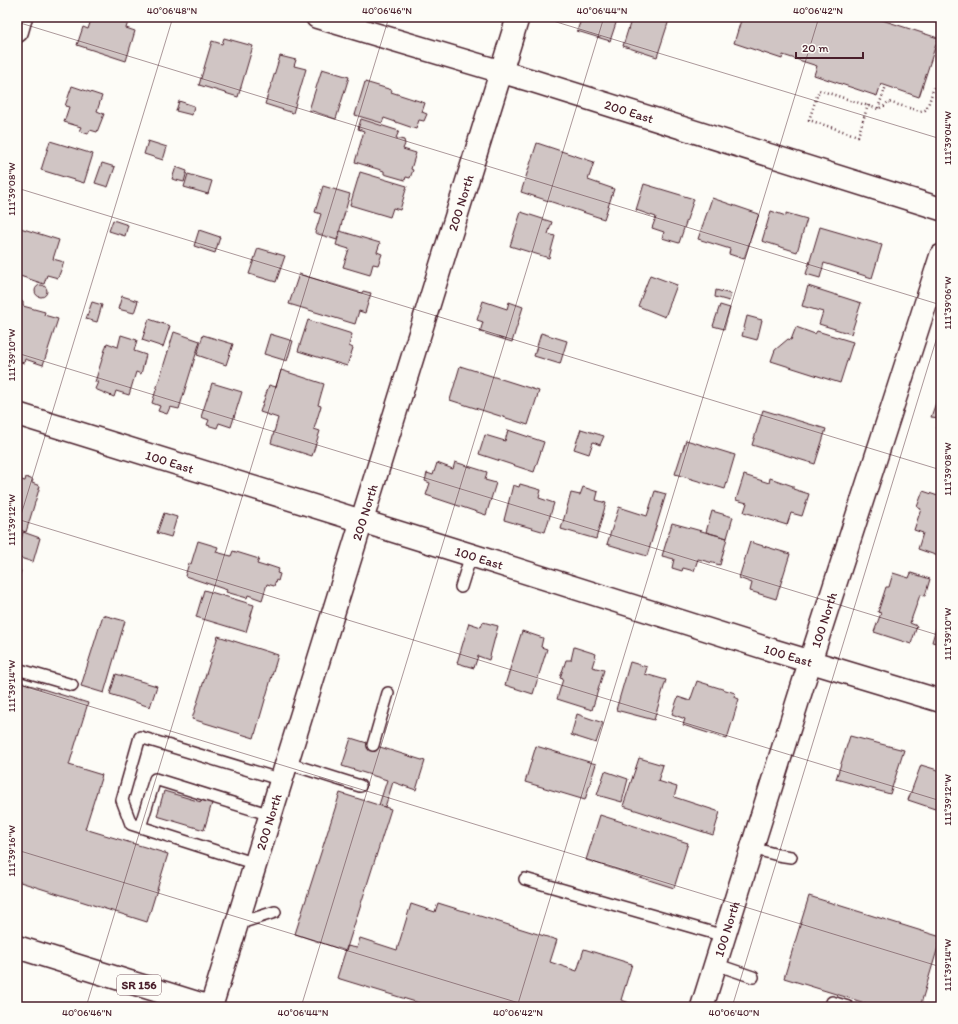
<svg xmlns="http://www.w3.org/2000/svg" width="958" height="1024" viewBox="0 0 958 1024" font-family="Itim,sans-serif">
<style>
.building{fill:#d0c5c4;stroke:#4a1f2b}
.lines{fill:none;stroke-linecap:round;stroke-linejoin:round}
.lane-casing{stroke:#4a1f2b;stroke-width:14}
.street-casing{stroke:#4a1f2b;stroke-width:25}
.primary-casing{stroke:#4a1f2b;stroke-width:25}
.path{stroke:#4a1f2b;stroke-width:2.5;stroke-dasharray:1 3;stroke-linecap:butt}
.lane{stroke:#fdfcf7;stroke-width:11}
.street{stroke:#fdfcf7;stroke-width:22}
.primary{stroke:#fdfcf7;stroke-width:22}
.ticks{fill:none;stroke:#4a1f2b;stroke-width:1;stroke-opacity:0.45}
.labels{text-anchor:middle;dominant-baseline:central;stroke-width:3;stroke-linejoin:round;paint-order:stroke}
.shield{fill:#fdfcf7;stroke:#806168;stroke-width:1}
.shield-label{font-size:12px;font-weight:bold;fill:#4a1f2b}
.street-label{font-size:13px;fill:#4a1f2b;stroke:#fdfcf7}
.neatline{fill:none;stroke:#4a1f2b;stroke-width:1.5}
.ticks-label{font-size:10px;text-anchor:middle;fill:#4a1f2b}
</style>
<rect width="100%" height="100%" fill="#fdfcf7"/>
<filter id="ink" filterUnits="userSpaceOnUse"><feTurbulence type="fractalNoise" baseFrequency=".025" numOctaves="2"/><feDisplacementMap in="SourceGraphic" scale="8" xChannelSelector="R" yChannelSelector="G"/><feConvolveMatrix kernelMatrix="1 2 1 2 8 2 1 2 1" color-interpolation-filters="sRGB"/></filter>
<g filter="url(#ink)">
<path class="building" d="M 92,17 L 123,17 L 129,19 L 126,28 L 135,31 L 126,61 L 77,45 L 83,27 L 88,29 Z
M 582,17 L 618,17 L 610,41 L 577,31 Z
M 632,17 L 670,17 L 657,57 L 623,46 Z
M 742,17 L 873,17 L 938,38 L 919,97 L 881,84 L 877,96 L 814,75 L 817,66 L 783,55 L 782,59 L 734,43 Z
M 224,38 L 253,46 L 238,97 L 199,85 L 212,41 L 222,44 Z
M 280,56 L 296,60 L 294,66 L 306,69 L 293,113 L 265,104 Z
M 322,69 L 349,77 L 336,119 L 309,110 Z
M 365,82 L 392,90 L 391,92 L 425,103 L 422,112 L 427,114 L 424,121 L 419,120 L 416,129 L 384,118 L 382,123 L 355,115 Z
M 72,86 L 102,96 L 97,111 L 104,114 L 97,132 L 90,130 L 88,134 L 79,131 L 81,127 L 64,122 L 69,107 L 65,106 Z
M 179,101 L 194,106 L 192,115 L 176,111 Z
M 361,119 L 399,131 L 396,138 L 404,140 L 405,144 L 403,149 L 416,153 L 411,169 L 413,170 L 410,178 L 406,177 L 405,180 L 384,174 L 384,171 L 355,162 L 364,131 L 358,129 Z
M 50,141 L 93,154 L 84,183 L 41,170 Z
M 148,141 L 167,147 L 163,160 L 144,154 Z
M 537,143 L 594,162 L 588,180 L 614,189 L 604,219 L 521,192 Z
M 102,163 L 115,167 L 108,187 L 95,183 Z
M 176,167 L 187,171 L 184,182 L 172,179 Z
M 360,172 L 407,186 L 400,210 L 393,208 L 390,217 L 350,205 Z
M 188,174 L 212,181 L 208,194 L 184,187 Z
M 644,184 L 694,199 L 679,243 L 662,238 L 664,232 L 652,228 L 656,217 L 636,210 Z
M 323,186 L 350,194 L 337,240 L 315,233 L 321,214 L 315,212 Z
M 712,198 L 759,214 L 744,259 L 729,254 L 730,249 L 698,239 Z
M 771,211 L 786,216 L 786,213 L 807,219 L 797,252 L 762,241 Z
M 521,212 L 552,222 L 548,234 L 555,236 L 549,258 L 510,246 Z
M 113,220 L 128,225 L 125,236 L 109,231 Z
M 17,227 L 59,240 L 53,259 L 64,262 L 58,278 L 47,275 L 44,284 L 17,275 L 19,264 L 17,263 Z
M 820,227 L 882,245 L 872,278 L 824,263 L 820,278 L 806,274 Z
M 199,230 L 220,237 L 215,253 L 194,246 Z
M 340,231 L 380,243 L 377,252 L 382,254 L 378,265 L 373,264 L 370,275 L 343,267 L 349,249 L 336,245 Z
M 258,248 L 285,256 L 276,282 L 249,274 Z
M 299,274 L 362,293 L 363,291 L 371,293 L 365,313 L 359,311 L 355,324 L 289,304 Z
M 650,275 L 677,285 L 665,317 L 638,306 Z
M35 291a6 6 0 1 1 12 0a6 6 0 1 1-12 0Z
M 808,286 L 861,303 L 851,334 L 819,324 L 823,312 L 802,306 Z
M 716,290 L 731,294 L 729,301 L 715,297 Z
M 122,296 L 138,301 L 134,313 L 118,309 Z
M 17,298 L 23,302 L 23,306 L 45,312 L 44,315 L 58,319 L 43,365 L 25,359 L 24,363 L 17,361 Z
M 483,301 L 507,309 L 509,302 L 523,307 L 512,342 L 480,332 L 483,322 L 477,320 Z
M 92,302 L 102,305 L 97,322 L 86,319 Z
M 720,305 L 730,308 L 724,329 L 713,326 Z
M 747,316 L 762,320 L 757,340 L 742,336 Z
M 149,319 L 170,326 L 163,347 L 142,340 Z
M 308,320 L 352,334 L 349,346 L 353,348 L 347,366 L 298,351 Z
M 796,327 L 815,334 L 817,331 L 853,342 L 840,383 L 771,361 L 775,350 L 788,339 L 791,340 Z
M 174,332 L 200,341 L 179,409 L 170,407 L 167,414 L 158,411 L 160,406 L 152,403 Z
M 541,333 L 567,341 L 560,364 L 534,356 Z
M 270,334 L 293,341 L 287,361 L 264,354 Z
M 121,335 L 137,340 L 134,351 L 146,355 L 141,374 L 136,372 L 129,395 L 116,391 L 114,397 L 95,389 L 98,382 L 95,382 L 107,343 L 118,347 Z
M 203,335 L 233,344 L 226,365 L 197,355 Z
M 460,366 L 539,391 L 528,425 L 450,400 Z
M 281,370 L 324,384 L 318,405 L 321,406 L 314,429 L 320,431 L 312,456 L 271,443 L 278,418 L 260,412 L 269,385 L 276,387 Z
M 212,383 L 242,392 L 231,427 L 219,423 L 217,428 L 207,425 L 209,420 L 201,417 Z
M 939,394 L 941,395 L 941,430 L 936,429 L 939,418 L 931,417 Z
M 763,410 L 826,429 L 815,464 L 752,445 Z
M 581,429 L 604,436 L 600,445 L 593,442 L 589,454 L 574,449 Z
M 508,430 L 544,442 L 534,472 L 479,454 L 485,435 L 505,441 Z
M 686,440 L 735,455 L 725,489 L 675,474 Z
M 455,462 L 487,472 L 485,480 L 496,483 L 486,515 L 426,495 L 430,483 L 425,481 L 427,473 L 433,475 L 437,463 L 453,469 Z
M 744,475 L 769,483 L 770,478 L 793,486 L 793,489 L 809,494 L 802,516 L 791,513 L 787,525 L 744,512 L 747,503 L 736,500 Z
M 26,477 L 33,480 L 32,483 L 40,486 L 26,532 L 17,529 L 17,479 L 25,481 Z
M 520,484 L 541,490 L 539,498 L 554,503 L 545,532 L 504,520 L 513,485 L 519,487 Z
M 583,487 L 598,492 L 596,500 L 606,503 L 596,539 L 561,529 L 571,493 L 580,495 Z
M 655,491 L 666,494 L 647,556 L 607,544 L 619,507 L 647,516 Z
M 923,491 L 941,497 L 941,557 L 918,549 L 923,533 L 914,530 L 921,509 L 917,507 Z
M 712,511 L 733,517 L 727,538 L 706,532 Z
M 164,513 L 177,517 L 171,537 L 157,533 Z
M 672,523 L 727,538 L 720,565 L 698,559 L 694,571 L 683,568 L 682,571 L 672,568 L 674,559 L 662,556 Z
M 23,532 L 40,538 L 33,562 L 17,557 Z
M 198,541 L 218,547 L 216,552 L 231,556 L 233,551 L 259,559 L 257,564 L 267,567 L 267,565 L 279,569 L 277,573 L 280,574 L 278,581 L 276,580 L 274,586 L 267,584 L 262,600 L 248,595 L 247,598 L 226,592 L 227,590 L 185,576 L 189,563 L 191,564 Z
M 750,542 L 790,554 L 776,599 L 750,591 L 752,583 L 739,578 Z
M 17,569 L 21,571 L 17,583 Z
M 893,573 L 909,578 L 911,573 L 930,579 L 925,596 L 920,595 L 910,623 L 917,626 L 911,644 L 874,632 L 881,613 L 878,612 L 886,587 L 889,587 Z
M 204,590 L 254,605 L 246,632 L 196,617 Z
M 941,611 L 941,644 L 932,642 Z
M 103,615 L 125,621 L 104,693 L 81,686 Z
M 483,622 L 498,626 L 489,660 L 478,656 L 474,668 L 457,663 L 469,623 L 481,627 Z
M 522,631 L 543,638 L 541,647 L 547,649 L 533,694 L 505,685 Z
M 218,636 L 278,655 L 254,738 L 192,719 Z
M 574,647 L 596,654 L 592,667 L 604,670 L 592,710 L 557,699 L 563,679 L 560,678 L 566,660 L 571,660 Z
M 630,662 L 647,667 L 645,674 L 666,680 L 654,720 L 616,710 Z
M 116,674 L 157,686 L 150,707 L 110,694 Z
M 17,681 L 88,703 L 69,765 L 102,775 L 85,829 L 168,854 L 147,922 L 17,881 Z
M 697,681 L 735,693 L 734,697 L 739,699 L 727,739 L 683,725 L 685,719 L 672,714 L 678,697 L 690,701 Z
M 577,714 L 603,723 L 596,743 L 571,735 Z
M 850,736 L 904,750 L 890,794 L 836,779 Z
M 351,738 L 425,761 L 416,790 L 393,782 L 385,807 L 379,805 L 387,780 L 342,766 Z
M 536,746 L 596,764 L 585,800 L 525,782 Z
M 639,758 L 663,765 L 658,781 L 677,787 L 674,797 L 720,812 L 713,835 L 623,806 Z
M 921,765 L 941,771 L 941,811 L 908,800 Z
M 605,771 L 628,779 L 622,802 L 597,795 Z
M 164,791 L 201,802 L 201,800 L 212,803 L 204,830 L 157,816 Z
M 340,793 L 391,809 L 346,951 L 295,934 Z
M 600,815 L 688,843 L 674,888 L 586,860 Z
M 809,896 L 941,937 L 920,1007 L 878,1007 L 784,978 Z
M 438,903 L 557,940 L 550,962 L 577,971 L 584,949 L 632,964 L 621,1000 L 642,1007 L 432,1007 L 337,978 L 347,946 L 357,948 L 360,938 L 397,950 L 411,904 L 435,912 Z"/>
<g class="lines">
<g class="lane-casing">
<path id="lane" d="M 940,17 L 941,17
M 461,587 L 471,555
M 17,669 L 72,685
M 373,745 L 388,693
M 287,763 L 360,786
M 140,827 L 155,779 L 271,815
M 752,848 L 778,855 L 791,857
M 256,864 L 131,824 L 122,800 L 140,737 L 282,780
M 525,879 L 724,936
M 237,924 L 275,912
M 715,964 L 753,977
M 832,1002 L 848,1007"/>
</g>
<g class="street-casing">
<g id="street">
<path id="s1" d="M 317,17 L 533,81 L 941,209"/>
<path d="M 17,31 L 21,17"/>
<path id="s2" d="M 17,414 L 471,555 L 775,651 L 941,701"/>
<path id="s3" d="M 211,1007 L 518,17"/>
<path id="s4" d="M 702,1007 L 810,662 L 941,256"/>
</g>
</g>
<g class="primary-casing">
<path id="primary" d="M 17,947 L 210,1007"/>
</g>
<path class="path" d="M 868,105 L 858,136 L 809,120 L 819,90 L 878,109 L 884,106 L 888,102 L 920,111 L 925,110 C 932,101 931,86 941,78
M 878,108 L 886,86"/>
<use href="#lane" class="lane"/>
<use href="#street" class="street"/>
<use href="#primary" class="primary"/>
</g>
</g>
<path class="ticks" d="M 540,17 L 941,139M 17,22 L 941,305M 17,188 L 941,470M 17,353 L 941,636M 17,519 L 941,801M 17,528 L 173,17M 17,684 L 941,967M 17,850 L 532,1007M 86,1007 L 389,17M 301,1007 L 604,17M 517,1007 L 819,17M 732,1007 L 941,324"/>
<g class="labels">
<rect class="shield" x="117" y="975" width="44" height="20" rx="3"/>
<g class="shield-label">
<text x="139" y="985">SR 156</text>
</g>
<g class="street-label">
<text stroke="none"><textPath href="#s1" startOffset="326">200 East</textPath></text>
<text stroke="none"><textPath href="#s3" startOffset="842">200 North</textPath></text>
<text stroke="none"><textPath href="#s2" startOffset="160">100 East</textPath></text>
<text stroke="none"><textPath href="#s3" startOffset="518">200 North</textPath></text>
<text stroke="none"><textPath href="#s2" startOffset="484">100 East</textPath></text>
<text stroke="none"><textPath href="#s4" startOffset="406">100 North</textPath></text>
<text stroke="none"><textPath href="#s2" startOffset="808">100 East</textPath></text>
<text stroke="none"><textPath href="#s3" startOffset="194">200 North</textPath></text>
<text stroke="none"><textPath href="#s4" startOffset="82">100 North</textPath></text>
</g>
</g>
<rect width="958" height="1024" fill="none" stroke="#fdfcf7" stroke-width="44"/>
<path d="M796 52v6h67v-6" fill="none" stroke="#4a1f2b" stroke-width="2"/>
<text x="802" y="52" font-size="12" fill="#4a1f2b" stroke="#fdfcf7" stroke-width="3" paint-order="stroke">20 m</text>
<rect x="22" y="22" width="914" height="980" class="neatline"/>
<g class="ticks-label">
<text x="172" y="14">40°06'48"N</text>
<text x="387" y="14">40°06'46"N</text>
<text x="602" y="14">40°06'44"N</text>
<text x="818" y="14">40°06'42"N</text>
<text transform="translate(947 138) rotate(-90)" y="4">111°39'04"W</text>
<text transform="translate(11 189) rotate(-90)" y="4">111°39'08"W</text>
<text transform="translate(947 303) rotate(-90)" y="4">111°39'06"W</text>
<text transform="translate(11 355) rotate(-90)" y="4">111°39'10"W</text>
<text transform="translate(947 469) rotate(-90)" y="4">111°39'08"W</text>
<text transform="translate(11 520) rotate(-90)" y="4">111°39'12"W</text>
<text transform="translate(947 634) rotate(-90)" y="4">111°39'10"W</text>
<text transform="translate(11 686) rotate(-90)" y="4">111°39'14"W</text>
<text transform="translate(947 800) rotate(-90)" y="4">111°39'12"W</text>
<text transform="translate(11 851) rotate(-90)" y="4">111°39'16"W</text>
<text transform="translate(947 965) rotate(-90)" y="4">111°39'14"W</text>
<text x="87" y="1016">40°06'46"N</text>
<text x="303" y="1016">40°06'44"N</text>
<text x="518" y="1016">40°06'42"N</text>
<text x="734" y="1016">40°06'40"N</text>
</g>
</svg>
